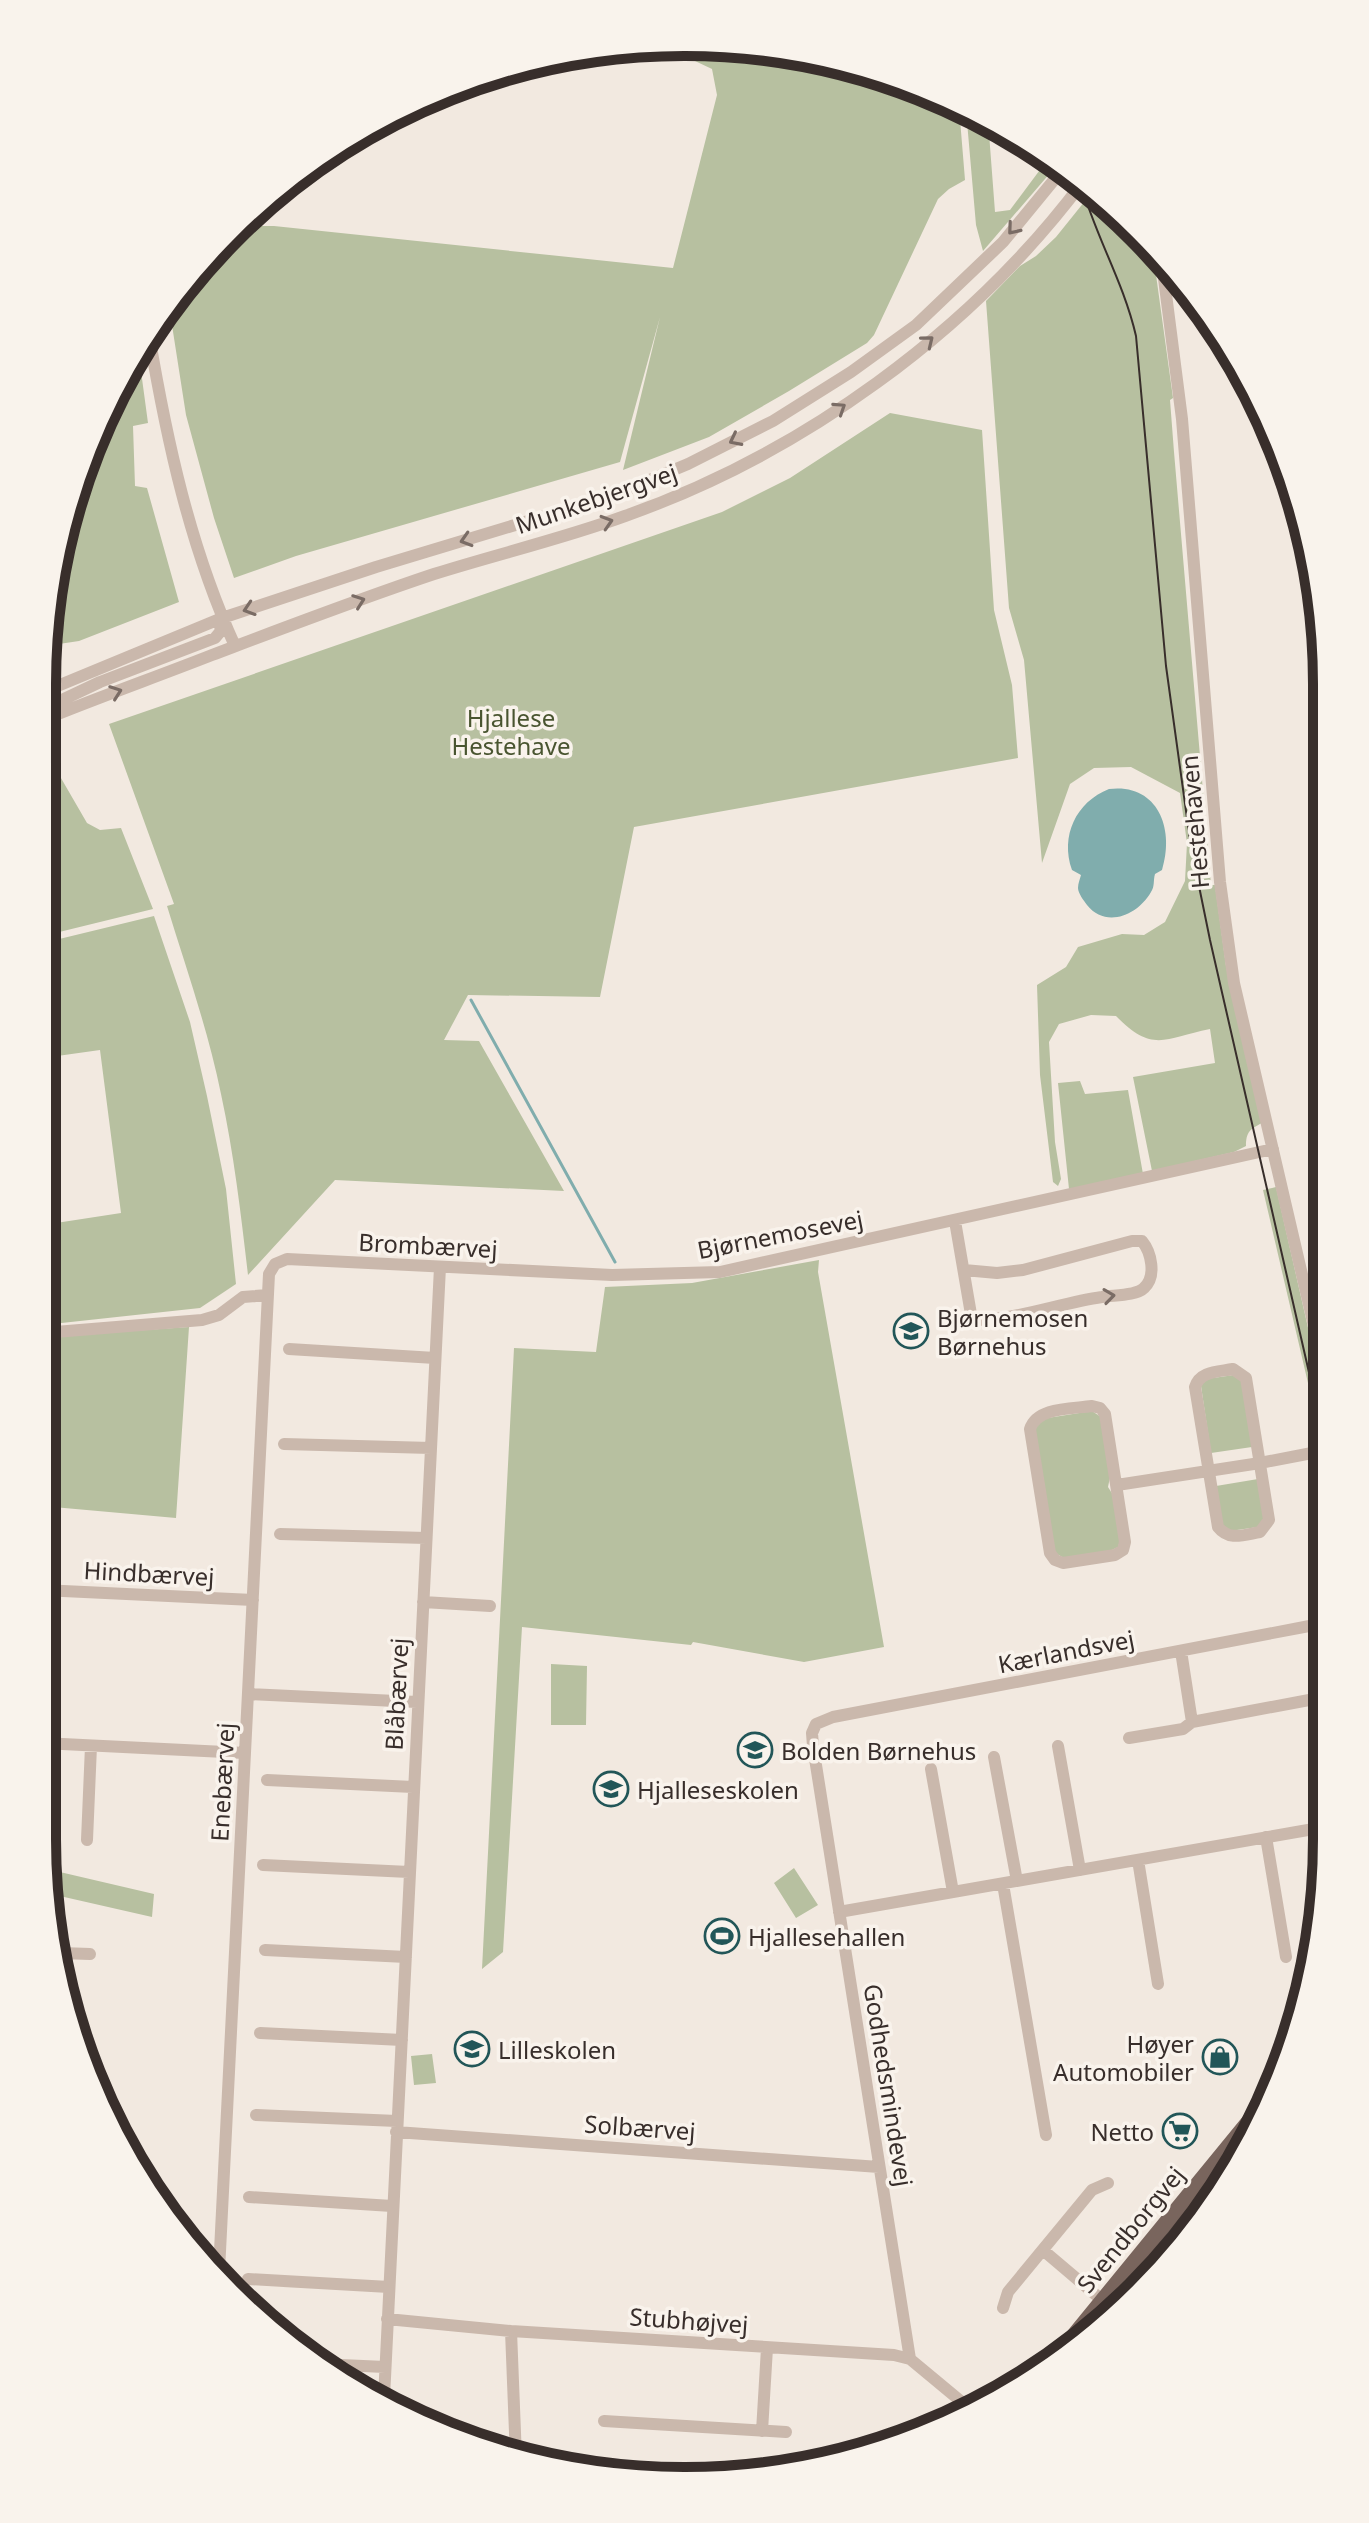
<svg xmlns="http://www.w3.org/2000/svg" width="1369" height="2523" viewBox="0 0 1369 2523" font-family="'Noto Sans',sans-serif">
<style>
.green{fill:#b7c0a0}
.water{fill:#80adad}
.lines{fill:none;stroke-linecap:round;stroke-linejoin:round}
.stream{stroke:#80adad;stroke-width:3}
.minor{stroke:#cab8ac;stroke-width:12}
.major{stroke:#79655d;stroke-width:16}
.tram{stroke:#382e2b;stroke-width:2}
.oneway{stroke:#7a6c65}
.labels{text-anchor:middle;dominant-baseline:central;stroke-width:7;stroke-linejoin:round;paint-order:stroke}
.street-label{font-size:24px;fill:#382e2b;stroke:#f9f3ec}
.park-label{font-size:24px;fill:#495530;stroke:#f9f3ec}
.poi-label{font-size:24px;fill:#382e2b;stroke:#f9f3ec;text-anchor:start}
.rim{fill:none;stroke:#382e2b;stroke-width:10}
</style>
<rect width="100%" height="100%" fill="#f2e9e0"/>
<path class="green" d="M 700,45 L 768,47 L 891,76 L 959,107 L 965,180 L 949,189 L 938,199 L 874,335 L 867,343 L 789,391 L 709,437 L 623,470 L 660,317 L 620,462 L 296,556 L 234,578 L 214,518 L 186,415 L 169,306 L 201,261 L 239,226 L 274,226 L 673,268 L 717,95 L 712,69 L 695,61 Z
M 966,110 L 988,120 L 995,212 L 1010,210 L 1048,159 L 1057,165 L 983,251 L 976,225 Z
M 1093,191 L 1108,202 L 1153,253 L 1173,398 L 1170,400 L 1174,452 L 1211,885 L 1215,885 L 1226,966 L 1262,1123 C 1250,1129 1246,1132 1246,1146 L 1234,1152 L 1152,1171 L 1133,1077 L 1215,1063 L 1210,1029 C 1165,1038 1153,1054 1116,1016 L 1091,1015 L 1059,1024 L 1049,1042 L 1055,1142 L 1061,1179 L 1058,1186 L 1053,1182 L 1040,1075 L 1037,985 L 1066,967 L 1078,947 L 1122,934 L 1144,935 L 1165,922 L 1185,881 L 1187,843 L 1180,793 L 1131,767 L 1094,768 L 1070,784 L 1042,863 L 1024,660 L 1009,608 L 986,301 L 1020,266 L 1036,256 L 1056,237 Z
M 138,349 L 148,423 L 133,426 L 135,486 L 147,488 L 179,602 L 79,641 L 59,644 L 46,629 L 64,518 L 128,364 Z
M 890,413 L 982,430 L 994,610 L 1012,685 L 1018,758 L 634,827 L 600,997 L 468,995 L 444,1040 L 479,1041 L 564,1191 L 335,1180 L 248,1275 C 241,1215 234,1154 221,1094 C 208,1030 186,968 167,906 L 174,904 L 109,724 L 722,512 L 790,478 Z
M 43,747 L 87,823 L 100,830 L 121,828 L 153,909 L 43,936 Z
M 154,916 L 190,1022 L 207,1096 L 226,1189 L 236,1284 L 200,1308 L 43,1325 L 43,1225 L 121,1213 L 100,1050 L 43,1058 L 43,1025 L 51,941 Z
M 1080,1081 L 1085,1094 L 1128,1090 L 1143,1174 L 1069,1189 L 1058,1083 Z
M 1276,1187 L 1324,1398 L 1324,1424 L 1318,1426 L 1263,1190 Z
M 819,1260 L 818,1272 L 884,1647 L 804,1662 L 693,1642 L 691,1645 L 522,1627 L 503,1952 L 482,1969 L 514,1348 L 596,1352 L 605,1287 L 692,1283 Z
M 189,1327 L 176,1518 L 42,1506 L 43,1337 Z
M 1234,1375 L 1242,1381 L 1252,1447 L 1211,1453 L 1201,1386 L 1206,1379 Z
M 1092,1411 L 1101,1417 L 1110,1477 L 1108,1487 L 1113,1495 L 1120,1541 L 1118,1547 L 1112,1550 L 1064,1558 L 1055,1553 L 1035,1428 L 1041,1419 Z
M 1258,1479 L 1264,1518 L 1258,1527 L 1230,1531 L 1222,1525 L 1216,1486 Z
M 551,1664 L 587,1666 L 586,1725 L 551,1725 Z
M 794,1868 L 818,1905 L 796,1918 L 774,1883 Z
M 47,1869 L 154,1894 L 152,1917 L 51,1894 Z
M 432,2054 L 436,2083 L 414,2085 L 411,2056 Z"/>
<path class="water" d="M 1109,789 C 1158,783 1175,829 1162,870 L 1155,874 C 1153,881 1155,886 1151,892 C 1138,915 1106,929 1087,905 C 1084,901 1078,893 1078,888 C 1078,883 1080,879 1081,875 L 1072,870 C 1060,836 1076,802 1109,789 Z"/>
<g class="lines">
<path class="stream" d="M 471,1000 L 615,1262"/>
<path class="minor" d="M 1162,263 L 1182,419 L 1220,882 L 1234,983 L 1324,1369
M 149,335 C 167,442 190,547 235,646
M 43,692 L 222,618 L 376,567 L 611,496 L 688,464 L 773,421 L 851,372 L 916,325 L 1003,242 L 1063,169
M 43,709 L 100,682 L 215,638 L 220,632 L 222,618
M 43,720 C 99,697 156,677 212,655 C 286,627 359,599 434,574 C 497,554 562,539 625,516 C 801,454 969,333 1082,183
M 955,1221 L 972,1320 C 1014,1321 1059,1303 1102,1297 C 1114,1295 1136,1296 1144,1288 C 1157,1276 1151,1252 1142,1241 L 1132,1241 L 1023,1270 L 997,1273 L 964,1270
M 43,1333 L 202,1320 L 219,1315 L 243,1297 L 268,1295
M 289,1349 L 435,1358
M 1233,1369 L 1246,1378 L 1269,1520 L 1260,1532 C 1243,1535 1229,1541 1218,1527 L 1195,1387 C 1200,1371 1218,1372 1233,1369 Z
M 1092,1406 L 1100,1408 L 1105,1414 L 1125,1542 L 1123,1550 L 1115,1555 L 1063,1563 L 1055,1560 L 1050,1553 L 1030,1429 C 1037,1407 1071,1409 1092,1406 Z
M 284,1444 L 431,1448
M 1117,1485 L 1260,1463 L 1312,1453 L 1324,1448
M 280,1534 L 426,1538
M 42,1590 L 253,1600
M 423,1602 L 490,1606
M 1181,1651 L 1192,1722 L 1325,1697
M 248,1694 L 417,1702
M 1129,1738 L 1183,1729 L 1192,1722
M 42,1743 L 245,1753
M 1058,1746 L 1080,1870
M 994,1757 L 1017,1881
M 931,1769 L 953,1892
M 267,1780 L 413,1787
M 1266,1837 L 1286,1957
M 87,1840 L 91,1746
M 1138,1860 L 1158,1984
M 263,1865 L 409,1872
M 1003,1884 L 1046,2135
M 839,1912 L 1325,1827
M 265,1950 L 406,1957
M 61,1953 L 90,1954
M 260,2033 L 402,2040
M 256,2115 L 397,2121
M 396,2132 L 879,2167
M 249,2197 L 392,2206
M 1044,2251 L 1103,2301
M 219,2271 L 269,1274 L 275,1264 L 287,1259 L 612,1275 L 720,1272 L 1273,1149
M 248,2279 L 389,2287
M 1003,2308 L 1008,2292 L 1092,2190 L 1108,2183
M 387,2319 L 511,2331 L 894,2355 L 910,2359 L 969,2408
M 511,2331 L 516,2458
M 910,2359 L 813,1746 L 812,1733 L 816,1724 L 833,1717 L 1325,1623
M 319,2364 L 385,2367
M 384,2398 L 440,1267
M 604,2421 L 786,2432
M 762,2431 L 767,2348"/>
<path class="major" d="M 1063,2349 L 1265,2102"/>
<path class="tram" d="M 1080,181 C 1095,236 1123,280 1136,336 L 1166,666 L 1191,847 L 1210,940 L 1324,1438"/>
</g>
<defs><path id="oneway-chevron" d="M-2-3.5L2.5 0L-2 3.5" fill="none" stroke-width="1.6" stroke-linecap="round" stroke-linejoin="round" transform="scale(2)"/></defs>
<g class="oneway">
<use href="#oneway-chevron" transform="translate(1013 229) rotate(130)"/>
<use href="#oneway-chevron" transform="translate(928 341) rotate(-39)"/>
<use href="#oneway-chevron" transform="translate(840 408) rotate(-33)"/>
<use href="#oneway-chevron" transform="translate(735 440) rotate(153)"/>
<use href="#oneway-chevron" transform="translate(607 522) rotate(-17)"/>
<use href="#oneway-chevron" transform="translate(466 540) rotate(163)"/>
<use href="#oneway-chevron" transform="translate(359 601) rotate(-20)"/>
<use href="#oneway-chevron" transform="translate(249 609) rotate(162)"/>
<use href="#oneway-chevron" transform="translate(116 692) rotate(-20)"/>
<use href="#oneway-chevron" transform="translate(1109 1296) rotate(-8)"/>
</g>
<defs>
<g id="school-ring" transform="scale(1.8)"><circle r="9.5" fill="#f9f3ec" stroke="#225658" stroke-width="1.5"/><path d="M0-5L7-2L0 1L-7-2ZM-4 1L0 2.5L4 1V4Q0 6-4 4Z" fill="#225658"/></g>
<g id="stadium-ring" transform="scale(1.8)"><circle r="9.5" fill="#f9f3ec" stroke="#225658" stroke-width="1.5"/><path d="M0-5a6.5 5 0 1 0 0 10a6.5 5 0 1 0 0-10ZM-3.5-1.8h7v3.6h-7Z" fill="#225658"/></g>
<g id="shop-ring" transform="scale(1.8)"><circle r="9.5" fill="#f9f3ec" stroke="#225658" stroke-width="1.5"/><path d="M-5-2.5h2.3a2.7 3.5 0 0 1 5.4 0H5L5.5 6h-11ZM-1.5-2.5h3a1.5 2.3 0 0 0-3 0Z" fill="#225658"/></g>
<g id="supermarket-ring" transform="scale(1.8)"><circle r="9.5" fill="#f9f3ec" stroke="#225658" stroke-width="1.5"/><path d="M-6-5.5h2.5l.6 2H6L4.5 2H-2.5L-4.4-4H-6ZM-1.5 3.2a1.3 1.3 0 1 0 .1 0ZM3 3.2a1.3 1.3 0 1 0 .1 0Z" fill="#225658"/></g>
</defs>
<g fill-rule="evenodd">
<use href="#school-ring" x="911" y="1331"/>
<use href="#school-ring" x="755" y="1750"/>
<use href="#school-ring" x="611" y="1789"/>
<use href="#stadium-ring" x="722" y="1936"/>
<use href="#school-ring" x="472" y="2049"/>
<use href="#shop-ring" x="1220" y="2057"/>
<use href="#supermarket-ring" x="1180" y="2131"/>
</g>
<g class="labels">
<g class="street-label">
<text transform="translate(596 498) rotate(-19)">Munkebjergvej</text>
<text transform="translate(1194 822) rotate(-95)">Hestehaven</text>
<text transform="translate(780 1234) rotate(-11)">Bjørnemosevej</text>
<text transform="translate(428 1245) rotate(3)">Brombærvej</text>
<text transform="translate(149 1573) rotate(3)">Hindbærvej</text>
<text transform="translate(1066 1651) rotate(-11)">Kærlandsvej</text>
<text transform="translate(396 1694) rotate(-87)">Blåbærvej</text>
<text transform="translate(222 1782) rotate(-87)">Enebærvej</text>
<text transform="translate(889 2085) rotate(81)">Godhedsmindevej</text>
<text transform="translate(640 2127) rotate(4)">Solbærvej</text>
<text transform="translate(1130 2229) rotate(-51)">Svendborgvej</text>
<text transform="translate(689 2320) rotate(4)">Stubhøjvej</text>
</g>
<g class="park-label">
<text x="511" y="717">Hjallese<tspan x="511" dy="28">Hestehave</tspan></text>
</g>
<g class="poi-label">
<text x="937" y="1317">Bjørnemosen<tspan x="937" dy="28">Børnehus</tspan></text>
<text x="781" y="1750">Bolden Børnehus</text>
<text x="637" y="1789">Hjalleseskolen</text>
<text x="748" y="1936">Hjallesehallen</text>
<text x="1194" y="2043" text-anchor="end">Høyer<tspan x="1194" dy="28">Automobiler</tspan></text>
<text x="498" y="2049">Lilleskolen</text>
<text x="1154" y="2131" text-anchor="end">Netto</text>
</g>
</g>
<path d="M0 0H1369V2523H0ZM684 56H685A628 628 0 0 1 1313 684V1839A628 628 0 0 1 685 2467H684A628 628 0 0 1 56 1839V684A628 628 0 0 1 684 56Z" fill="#f9f3ec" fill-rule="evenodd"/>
<path class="rim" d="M684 56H685A628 628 0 0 1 1313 684V1839A628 628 0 0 1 685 2467H684A628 628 0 0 1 56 1839V684A628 628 0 0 1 684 56Z"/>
</svg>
